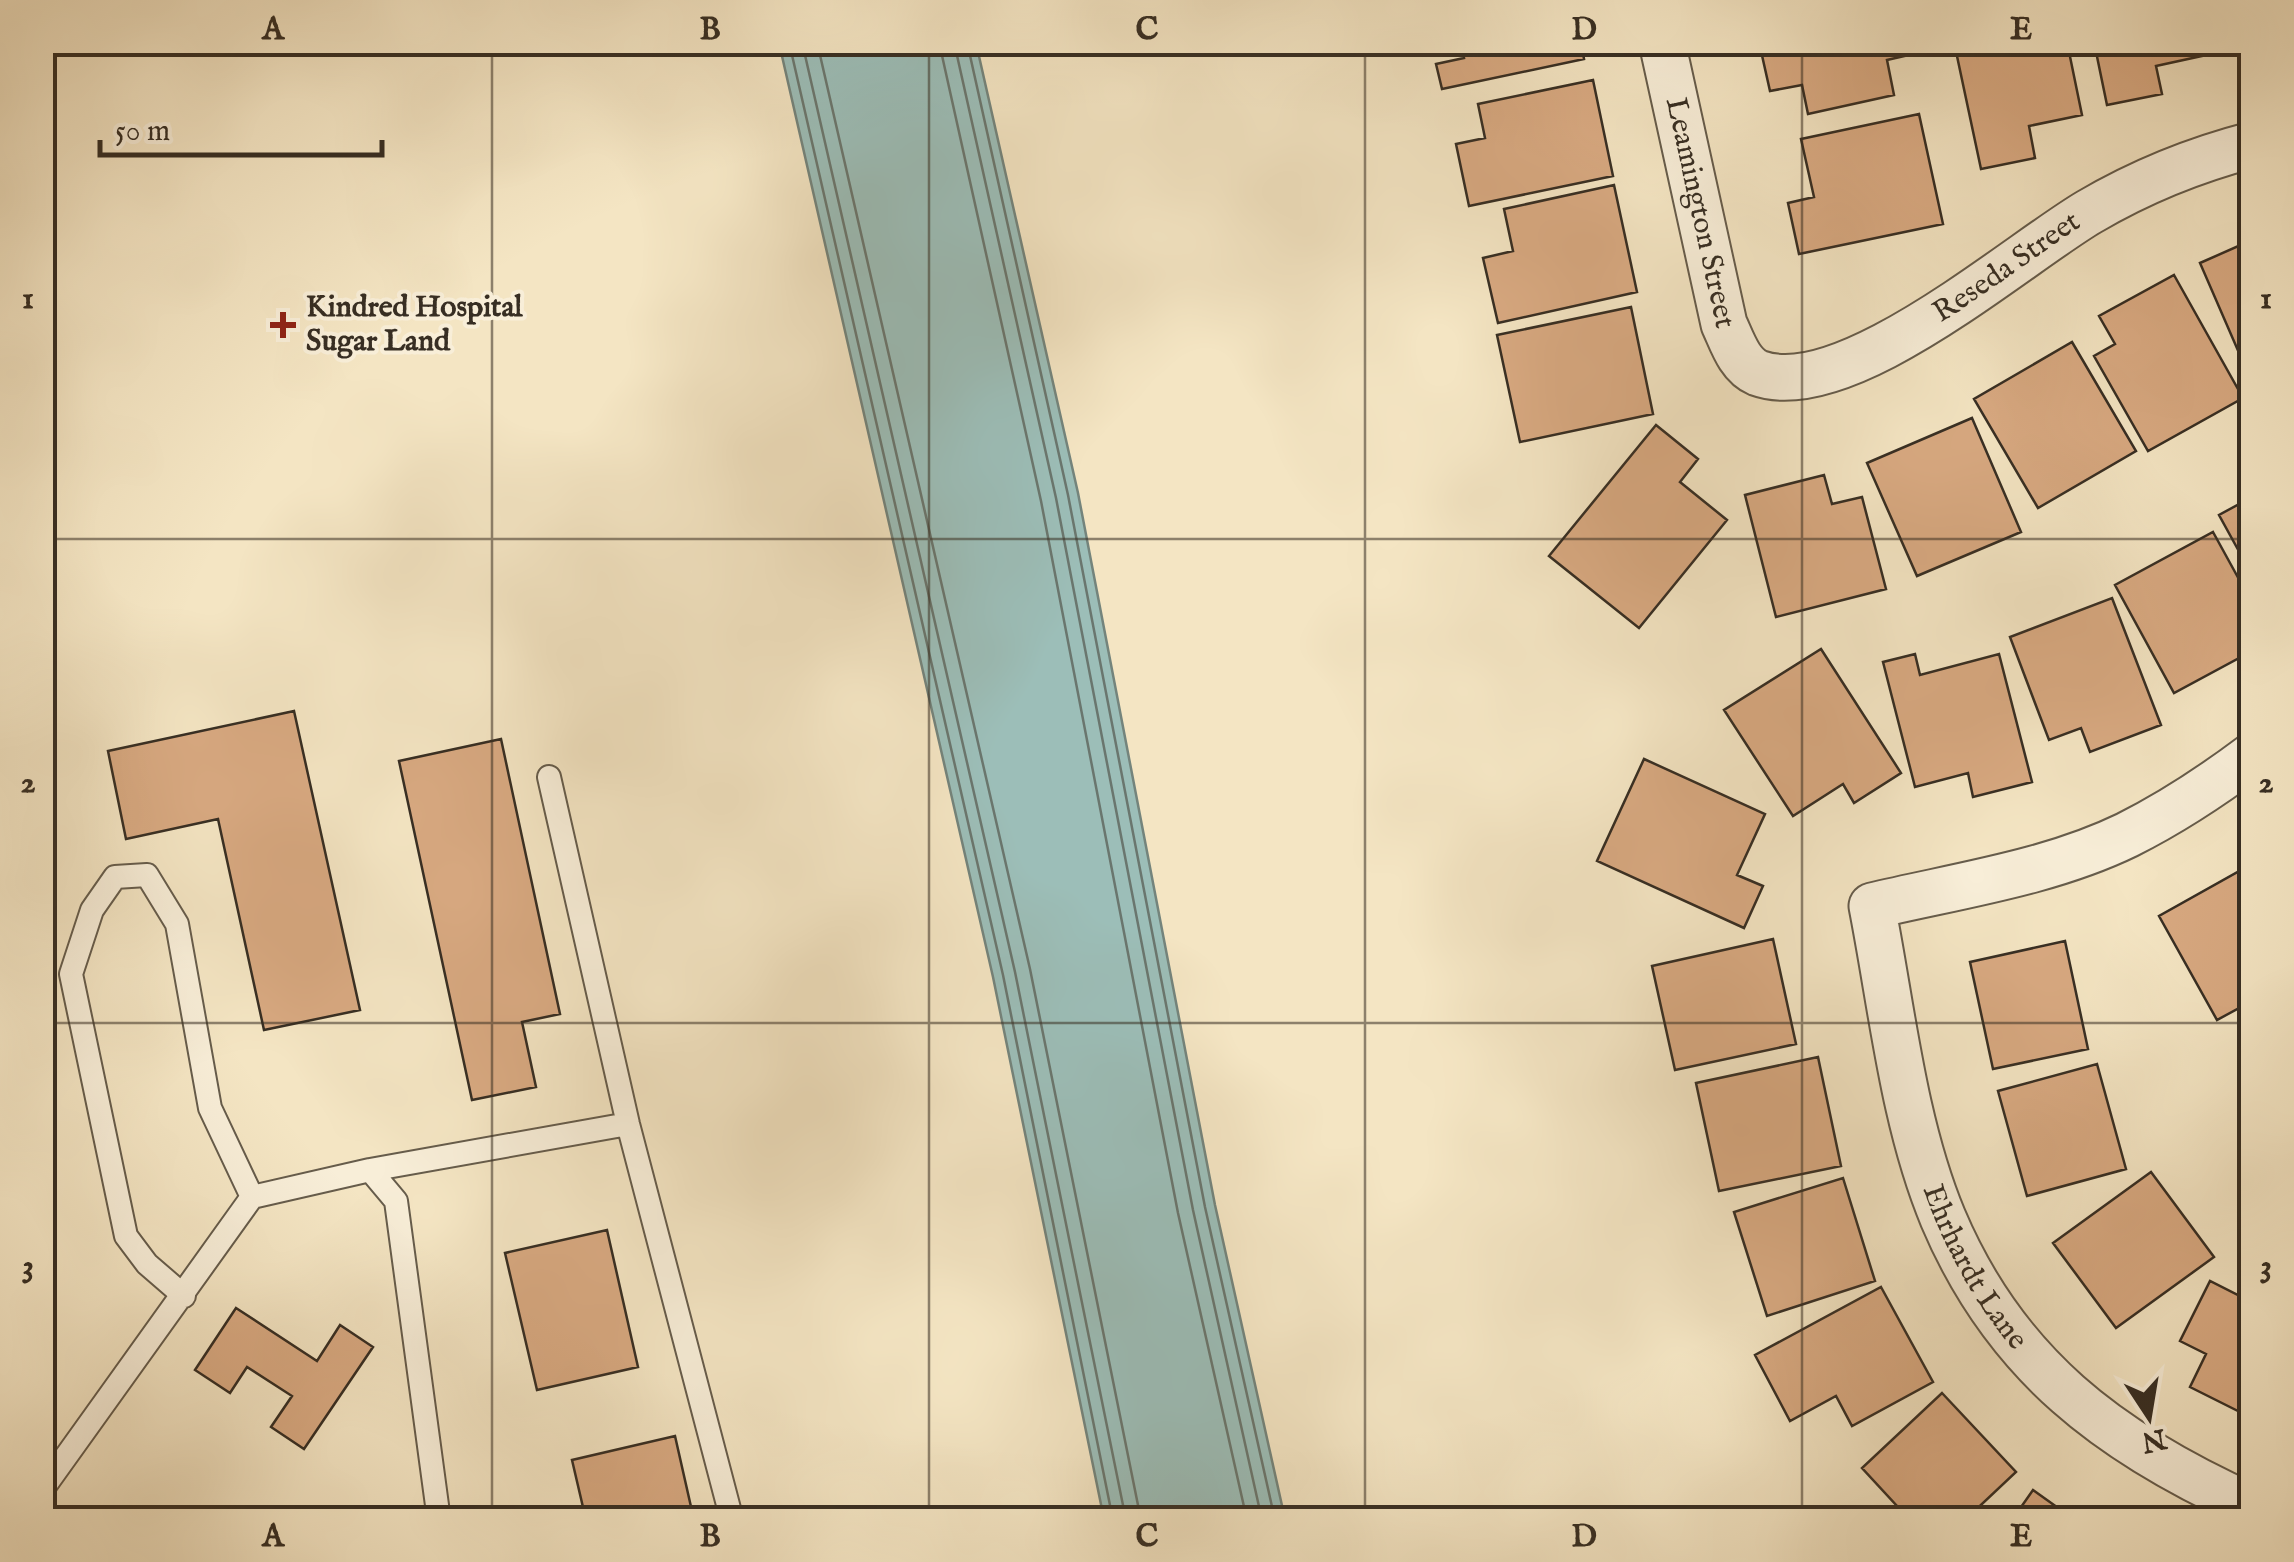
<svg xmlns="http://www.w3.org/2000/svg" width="2294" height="1562" viewBox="0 0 2294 1562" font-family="'IM FELL English',serif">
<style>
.water{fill:#9cbeb8;stroke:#74847c;stroke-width:2.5}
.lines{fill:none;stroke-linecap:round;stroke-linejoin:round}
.shore{stroke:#6a766e;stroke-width:2.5}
.building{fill:#d8a981;stroke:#372e23;stroke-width:2.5}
.lane-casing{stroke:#665c4b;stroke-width:26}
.street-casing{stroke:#665c4b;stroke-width:49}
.lane{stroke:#f8eed8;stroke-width:22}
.street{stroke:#f8eed8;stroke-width:45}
.grid{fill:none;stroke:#372e23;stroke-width:2.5;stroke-opacity:0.55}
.poi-dot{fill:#8f2418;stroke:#f8eed8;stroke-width:4}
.labels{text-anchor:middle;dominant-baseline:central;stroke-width:8;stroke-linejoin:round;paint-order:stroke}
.street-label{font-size:30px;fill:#372e23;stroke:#f8eed8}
.poi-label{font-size:30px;font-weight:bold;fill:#372e23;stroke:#f8eed8;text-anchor:start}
.neatline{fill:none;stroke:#372e23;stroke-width:4}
.grid-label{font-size:32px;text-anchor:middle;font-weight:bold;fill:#372e23}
</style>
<rect width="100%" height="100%" fill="#f4e5c3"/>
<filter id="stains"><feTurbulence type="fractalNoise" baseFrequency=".002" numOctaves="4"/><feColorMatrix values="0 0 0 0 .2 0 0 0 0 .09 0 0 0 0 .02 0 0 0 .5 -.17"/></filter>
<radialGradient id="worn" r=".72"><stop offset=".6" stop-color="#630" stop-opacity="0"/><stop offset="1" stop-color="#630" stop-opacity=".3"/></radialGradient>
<path class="water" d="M 779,43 L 976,43 L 1078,493 L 1215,1205 L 1285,1519 L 1104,1519 L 993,977 Z"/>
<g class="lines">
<path class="shore" d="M 789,42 L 1003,975 L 1113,1520
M 802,42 L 1015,972 L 1126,1520
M 817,42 L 1030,969 L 1141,1520
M 939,42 L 1041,501 L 1178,1213 L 1247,1520
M 954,42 L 1056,498 L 1193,1210 L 1262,1520
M 967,42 L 1068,495 L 1205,1207 L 1275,1520"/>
</g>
<path class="building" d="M 1461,42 L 1581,42 L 1584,59 L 1442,89 L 1436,64 L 1464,58 Z
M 1759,42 L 1910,42 L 1913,54 L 1887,60 L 1894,95 L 1808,114 L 1802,85 L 1770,91 Z
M 1954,42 L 2067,42 L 2082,115 L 2029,126 L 2035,158 L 1981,169 Z
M 2094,42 L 2208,42 L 2211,54 L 2156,66 L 2162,94 L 2107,105 Z
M 1593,80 L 1613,176 L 1469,206 L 1456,144 L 1485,138 L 1478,104 Z
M 1919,114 L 1943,224 L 1799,254 L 1788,203 L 1814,197 L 1801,139 Z
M 1614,185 L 1637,292 L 1498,323 L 1483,258 L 1513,251 L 1504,209 Z
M 2252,240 L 2252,367 L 2246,369 L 2200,263 Z
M 2174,275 L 2243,398 L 2148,451 L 2094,356 L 2115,344 L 2099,316 Z
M 1631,307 L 1653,414 L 1520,442 L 1497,335 Z
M 2072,342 L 2136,451 L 2038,508 L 1974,399 Z
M 1972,418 L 2021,532 L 1917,576 L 1867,463 Z
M 1656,425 L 1698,459 L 1680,482 L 1727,520 L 1639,628 L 1549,556 Z
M 1824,475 L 1832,504 L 1862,497 L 1886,589 L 1776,617 L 1745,495 Z
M 2252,497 L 2252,575 L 2219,515 Z
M 2213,532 L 2252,603 L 2252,651 L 2174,693 L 2115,585 Z
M 2112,598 L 2161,725 L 2090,752 L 2081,728 L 2049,740 L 2010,637 Z
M 1821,649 L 1901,773 L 1854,803 L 1843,784 L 1793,816 L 1724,710 Z
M 1915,654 L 1920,675 L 1999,654 L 2032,782 L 1973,797 L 1968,773 L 1915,787 L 1883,662 Z
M 294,711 L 360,1010 L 264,1030 L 218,819 L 126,839 L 108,751 Z
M 501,739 L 560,1014 L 522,1022 L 536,1087 L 472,1100 L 399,761 Z
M 1644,759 L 1765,814 L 1737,875 L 1763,886 L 1744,928 L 1597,861 Z
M 2252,864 L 2252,1001 L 2217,1020 L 2159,916 Z
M 1773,939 L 1796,1044 L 1675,1070 L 1652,966 Z
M 2065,941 L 2088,1049 L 1993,1069 L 1970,962 Z
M 1818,1057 L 1841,1166 L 1719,1191 L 1696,1083 Z
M 2097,1064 L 2126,1169 L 2027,1196 L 1998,1091 Z
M 2151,1172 L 2214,1257 L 2116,1328 L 2053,1243 Z
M 1843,1178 L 1875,1281 L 1767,1316 L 1734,1212 Z
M 607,1230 L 638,1367 L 537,1390 L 505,1253 Z
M 2251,1275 L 2252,1275 L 2252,1418 L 2190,1387 L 2206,1354 L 2180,1341 L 2210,1281 L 2240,1296 Z
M 1881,1287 L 1933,1382 L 1852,1426 L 1836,1396 L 1790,1421 L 1755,1355 Z
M 236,1308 L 317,1361 L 340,1325 L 373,1347 L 304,1449 L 271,1427 L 292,1396 L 247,1367 L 230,1393 L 195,1370 Z
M 1942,1393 L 2016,1472 L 1965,1520 L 1910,1520 L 1862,1468 Z
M 675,1436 L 694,1520 L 586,1520 L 572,1460 Z
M 2033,1490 L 2075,1520 L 2012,1520 Z"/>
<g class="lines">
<g class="lane-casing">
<path id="lane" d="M 549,777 L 628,1124 L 732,1520
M 370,1170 L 396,1201 L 439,1520
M 184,1296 L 147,1264 L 126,1236 L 71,974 L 92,910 L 115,877 L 147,875 L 177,924 L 210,1108 L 252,1197
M 42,1490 L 252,1197 L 370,1170 L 628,1124"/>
</g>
<g class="street-casing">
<g id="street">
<path id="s1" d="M 1662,42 L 1724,324 C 1732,341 1739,365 1758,373 C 1845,405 2016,255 2089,212 C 2140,182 2194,160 2252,145"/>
<path id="s2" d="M 2252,756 C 2212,786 2171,813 2127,835 C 2049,873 1956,886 1872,906 C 1892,1008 1903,1122 1943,1218 C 2005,1365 2111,1444 2252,1507"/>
</g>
</g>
<use href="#lane" class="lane"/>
<use href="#street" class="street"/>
</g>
<path class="grid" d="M 492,42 L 492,1520M 929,42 L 929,1520M 1365,42 L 1365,1520M 1802,42 L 1802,1520M 42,539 L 2252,539M 42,1023 L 2252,1023"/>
<path class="poi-dot" d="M278 310h10v10h10v10h-10v10h-10v-10h-10v-10h10z"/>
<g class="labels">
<g class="street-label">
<text stroke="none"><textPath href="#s1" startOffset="175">Leamington Street</textPath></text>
<text stroke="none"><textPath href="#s1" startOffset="628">Reseda Street</textPath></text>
<text stroke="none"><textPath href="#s2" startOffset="792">Ehrhardt Lane</textPath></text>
</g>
<g class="poi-label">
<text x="306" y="308">Kindred Hospital<tspan x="306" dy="34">Sugar Land</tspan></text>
</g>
</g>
<rect width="2294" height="1562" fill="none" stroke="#f4e5c3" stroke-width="110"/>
<g transform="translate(2149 1417) rotate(168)" stroke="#f8eed8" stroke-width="8" paint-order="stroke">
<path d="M0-8L18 38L0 25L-18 38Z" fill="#372e23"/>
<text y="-15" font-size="28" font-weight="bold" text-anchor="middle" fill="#372e23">N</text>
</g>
<path d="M100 140v15h282v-15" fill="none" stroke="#372e23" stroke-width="5"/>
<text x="115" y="140" font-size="30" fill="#372e23" stroke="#f8eed8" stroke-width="8" paint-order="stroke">50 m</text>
<rect x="55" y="55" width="2184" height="1452" class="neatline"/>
<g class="grid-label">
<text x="273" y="39">A</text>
<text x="710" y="39">B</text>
<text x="1147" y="39">C</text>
<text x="1584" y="39">D</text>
<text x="2021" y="39">E</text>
<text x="28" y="308">1</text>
<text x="2266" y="308">1</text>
<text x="28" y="792">2</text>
<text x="2266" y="792">2</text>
<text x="28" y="1276">3</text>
<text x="2266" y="1276">3</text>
<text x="273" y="1546">A</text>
<text x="710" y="1546">B</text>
<text x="1147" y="1546">C</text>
<text x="1584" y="1546">D</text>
<text x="2021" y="1546">E</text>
</g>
<rect width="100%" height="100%" filter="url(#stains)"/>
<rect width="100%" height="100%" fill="url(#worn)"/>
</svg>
